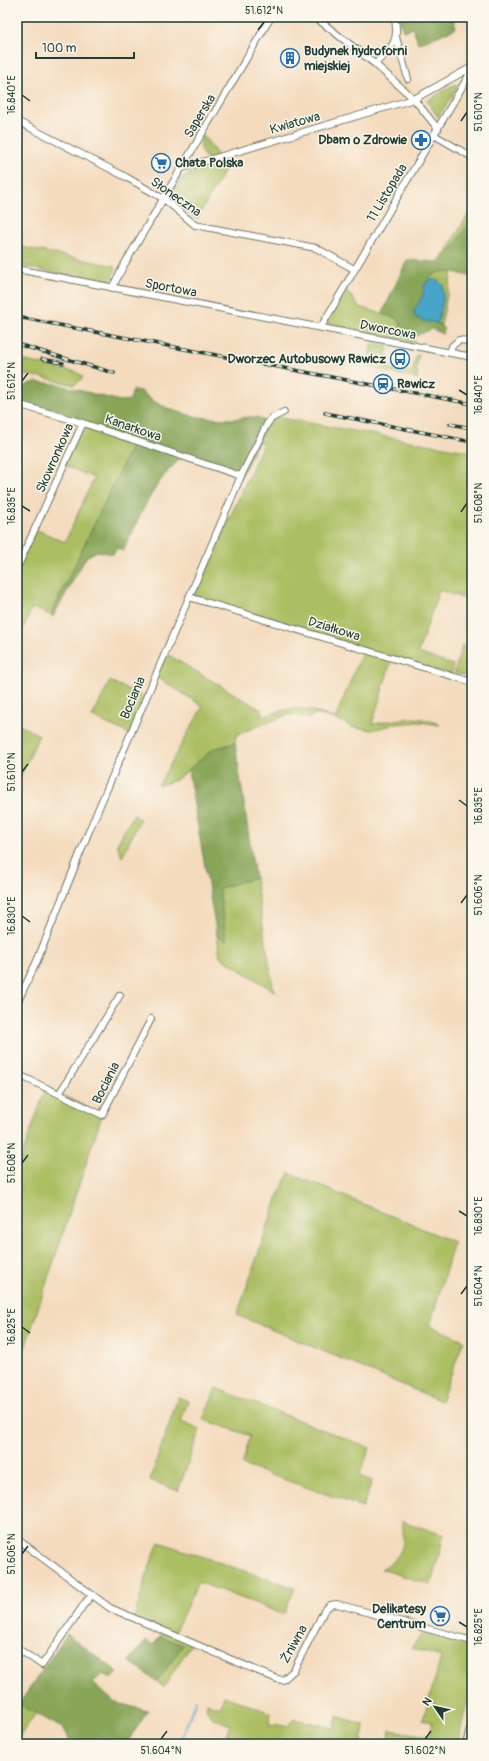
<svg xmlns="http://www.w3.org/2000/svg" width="489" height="1761" viewBox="0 0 489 1761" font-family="Pangolin,sans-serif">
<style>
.green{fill:#abbe62;stroke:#657e4b}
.forest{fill:#88a558;stroke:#547146}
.water{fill:#4aa5c8;stroke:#34717e}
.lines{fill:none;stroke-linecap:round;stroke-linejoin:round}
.stream{stroke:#4aa5c8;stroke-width:2}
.street-casing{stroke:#6a7464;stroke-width:8}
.secondary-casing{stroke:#6a7464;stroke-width:10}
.street{stroke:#fff;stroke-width:6}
.secondary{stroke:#f6e9c3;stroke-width:8}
.rail-casing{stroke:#1f3d34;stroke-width:3.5}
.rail{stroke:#fbf7ec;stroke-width:2;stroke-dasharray:6;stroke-linecap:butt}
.ticks{fill:none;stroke:#1f3d34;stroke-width:1.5}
.labels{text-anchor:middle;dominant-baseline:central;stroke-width:3;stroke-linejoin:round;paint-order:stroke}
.poi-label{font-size:13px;font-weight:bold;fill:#1f3d34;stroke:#fbf7ec;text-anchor:start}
.street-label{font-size:13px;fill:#1f3d34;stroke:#fbf7ec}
.neatline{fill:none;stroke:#1f3d34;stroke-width:1.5}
.ticks-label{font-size:10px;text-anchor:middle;fill:#1f3d34}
</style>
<rect width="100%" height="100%" fill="#fbf7ec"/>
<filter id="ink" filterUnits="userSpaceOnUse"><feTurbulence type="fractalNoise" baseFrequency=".025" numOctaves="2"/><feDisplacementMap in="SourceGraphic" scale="8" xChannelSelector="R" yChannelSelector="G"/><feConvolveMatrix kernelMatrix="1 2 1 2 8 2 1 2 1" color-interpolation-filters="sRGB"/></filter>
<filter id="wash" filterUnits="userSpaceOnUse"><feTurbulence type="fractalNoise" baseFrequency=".012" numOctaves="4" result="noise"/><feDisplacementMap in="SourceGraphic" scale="16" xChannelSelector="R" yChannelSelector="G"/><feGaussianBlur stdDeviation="0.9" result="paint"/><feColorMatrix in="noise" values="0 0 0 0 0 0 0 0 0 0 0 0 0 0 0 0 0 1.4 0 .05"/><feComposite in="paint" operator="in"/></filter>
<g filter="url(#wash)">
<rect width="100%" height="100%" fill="#f4dbbe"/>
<path class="green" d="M 455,84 L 458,87 L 438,117 L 427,101 Z
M 202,134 L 219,157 C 199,163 200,148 202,134 Z
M 230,161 L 197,219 L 173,202 C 170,197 171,193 174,188 C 187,168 209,167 230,161 Z
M 472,208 C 472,226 456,247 442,258 Z
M 17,246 L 114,266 L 116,268 L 110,281 L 107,284 L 17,265 Z
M 441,271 L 452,272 L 441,325 L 438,323 L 443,301 L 443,285 L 429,279 L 432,275 Z
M 344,287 L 359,307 L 396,318 L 401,323 L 400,333 L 413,337 L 415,343 L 328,324 L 326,319 Z
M 372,343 L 388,346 L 384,367 L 412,372 L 416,355 L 419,355 L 416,371 L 418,371 L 417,379 L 367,367 Z
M 17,359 L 76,372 L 83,376 L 82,379 L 74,385 L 41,377 L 17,374 Z
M 276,417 L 472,452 L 472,493 L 469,501 L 472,502 L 472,601 L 439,590 L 418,653 L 453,665 L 451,675 L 392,658 L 372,724 C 396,721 417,712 440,725 L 420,722 L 396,724 L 372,730 L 351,727 L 336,719 L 315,714 L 308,719 L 296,714 L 284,716 L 236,735 L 235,743 L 214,749 L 176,780 L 158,786 L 203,706 L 155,676 L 165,653 L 263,711 L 260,718 C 292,705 304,706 335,719 L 363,650 L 189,597 L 191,592 L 197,591 L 263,444 L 258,441 L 267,424 Z
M 83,423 L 134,441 L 51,615 L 32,608 L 17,643 L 17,568 L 35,529 L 65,542 L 94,478 L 64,465 Z
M 462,645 L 472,648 L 472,677 L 454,673 Z
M 110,681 L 145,697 L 130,734 L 92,717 Z
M 17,724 L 39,735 L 17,785 Z
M 134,814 L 140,820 L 122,857 L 117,844 Z
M 255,878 L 274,991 L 220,957 L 217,936 L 226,940 L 219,888 Z
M 46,1087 L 102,1115 L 17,1372 L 17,1170 Z
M 289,1173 L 454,1242 L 430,1326 L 464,1340 L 441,1401 L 237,1315 L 277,1199 Z
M 216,1388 L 370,1448 L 359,1476 L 372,1481 L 363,1507 L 242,1465 L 250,1436 L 203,1419 Z
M 178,1397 L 188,1401 L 181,1421 L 200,1429 L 178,1491 L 150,1480 Z
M 402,1521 L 444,1535 L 431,1585 L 381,1569 C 404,1556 405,1546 402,1521 Z
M 159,1542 L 295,1588 L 284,1614 L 198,1582 L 173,1636 L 191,1644 L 164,1687 L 157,1682 L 183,1645 L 160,1637 L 164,1633 L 134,1619 L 149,1567 Z
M 426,1629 L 472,1641 L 472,1683 L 457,1744 L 389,1744 L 390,1730 L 429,1736 L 432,1722 L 423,1720 L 441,1657 L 411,1648 Z
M 224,1696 L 271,1713 L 269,1724 L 287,1726 L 294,1719 L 335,1728 L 337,1716 L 364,1725 L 362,1744 L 223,1744 L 230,1725 L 211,1717 L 206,1708 L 207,1703 L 220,1707 Z
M 19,1704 L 36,1713 L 17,1740 L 17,1708 Z"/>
<path class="forest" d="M 399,17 L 453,17 L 456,28 L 429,40 L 418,43 L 413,28 L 403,31 Z
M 472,217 L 472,277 C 454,272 435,265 425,285 C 423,288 424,291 424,295 C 422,300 417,306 414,311 L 415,317 L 424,321 L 438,323 L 444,329 L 442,334 L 432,329 L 413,337 L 400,333 L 401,323 L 396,318 L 382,314 L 407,260 L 437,262 L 453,249 Z
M 36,382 L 56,384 L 120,401 L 130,400 L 133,390 L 141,391 C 156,406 178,413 199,417 C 209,418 220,419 230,419 C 242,420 257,411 267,424 L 241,476 L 185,455 C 153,480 141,515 123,551 L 117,548 L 113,554 L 97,551 L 86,557 L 53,617 L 51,615 L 134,441 L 17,404 C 17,393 25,383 36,382 Z
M 235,743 L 255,878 L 219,888 L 226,941 L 217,936 L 188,770 L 213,749 Z
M 67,1634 L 118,1672 L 112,1678 L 102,1674 L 93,1683 L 114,1702 L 148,1711 L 126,1744 L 72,1744 L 64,1729 L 19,1704 Z
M 160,1637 L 183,1645 L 157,1682 L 129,1661 L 146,1641 L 153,1645 Z"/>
<path class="water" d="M 429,279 L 439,281 L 443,285 L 443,301 L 438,323 L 424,321 L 415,317 L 414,311 L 423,296 L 424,287 Z"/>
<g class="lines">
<path class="stream" d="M 179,1744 L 196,1700"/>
</g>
</g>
<g filter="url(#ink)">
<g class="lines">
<g class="street-casing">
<path id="street" d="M 315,17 L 375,64 L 414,99 L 438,129
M 396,37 L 408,79
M 375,64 C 391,49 401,40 394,17
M 17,121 L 126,177 L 164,199 L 195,225 L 316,248 L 354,269
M 434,135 L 472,157
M 182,168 L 414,99 L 472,67
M 17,269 L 472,357
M 112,288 L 124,265 L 271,17
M 321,327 L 472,70
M 450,353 L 452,346 L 459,340 L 468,341 L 472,345
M 17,404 L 83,423 L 241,476
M 17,568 L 83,423
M 189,597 L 472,682
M 17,1003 L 37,961 L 89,831 L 241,476 L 267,424 L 272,418 L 284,412
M 17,1074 L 59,1094 L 120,995
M 59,1094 L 102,1115 L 151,1019
M 17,1539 L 110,1608 L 277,1679 L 283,1680 L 294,1670 L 324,1611 L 330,1605 L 337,1604 L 472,1641
M 17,1648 L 42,1665 L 85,1603 L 92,1595"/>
</g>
<g class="secondary-casing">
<path id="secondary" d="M 467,1744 L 472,1725"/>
</g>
<use href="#street" class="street"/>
<use href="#secondary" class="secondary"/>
<g class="rail-casing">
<path id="rail" d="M 17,317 L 472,404
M 17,344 L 114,373
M 42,359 L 63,363
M 325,413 L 472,442
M 450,424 L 472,428"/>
</g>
<use href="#rail" class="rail"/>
</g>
</g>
<path class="ticks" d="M 258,30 L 264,22M 22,95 L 30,101M 461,121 L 467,112M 22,381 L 28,373M 459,390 L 467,395M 22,506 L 30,511M 461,512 L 467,503M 22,772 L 28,764M 459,800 L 467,806M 461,903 L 467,895M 22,916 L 30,922M 22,1163 L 28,1155M 459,1211 L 467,1216M 461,1294 L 467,1286M 22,1327 L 30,1333M 22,1554 L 28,1546M 459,1622 L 467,1627M 161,1739 L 167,1731M 425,1739 L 431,1731"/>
<defs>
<g id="building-ring" transform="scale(1)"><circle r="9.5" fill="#fbf7ec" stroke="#1f6fb2" stroke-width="1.5"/><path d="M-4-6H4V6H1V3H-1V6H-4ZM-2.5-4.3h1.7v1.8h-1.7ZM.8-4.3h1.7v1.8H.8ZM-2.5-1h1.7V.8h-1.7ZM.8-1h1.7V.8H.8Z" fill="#1f6fb2"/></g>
<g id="pharmacy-ring" transform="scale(1)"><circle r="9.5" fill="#fbf7ec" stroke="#1f6fb2" stroke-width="1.5"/><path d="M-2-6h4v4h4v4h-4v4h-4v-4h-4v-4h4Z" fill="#1f6fb2"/></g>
<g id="supermarket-ring" transform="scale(1)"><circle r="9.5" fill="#fbf7ec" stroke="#1f6fb2" stroke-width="1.5"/><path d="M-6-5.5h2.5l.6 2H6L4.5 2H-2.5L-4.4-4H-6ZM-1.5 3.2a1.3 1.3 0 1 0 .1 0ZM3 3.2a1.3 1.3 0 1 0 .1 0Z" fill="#1f6fb2"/></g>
<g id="bus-ring" transform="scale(1)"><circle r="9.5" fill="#fbf7ec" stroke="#1f6fb2" stroke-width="1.5"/><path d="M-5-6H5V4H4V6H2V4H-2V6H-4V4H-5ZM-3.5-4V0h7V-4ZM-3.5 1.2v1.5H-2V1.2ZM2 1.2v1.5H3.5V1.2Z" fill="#1f6fb2"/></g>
<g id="station-ring" transform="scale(1)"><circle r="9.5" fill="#fbf7ec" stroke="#1f6fb2" stroke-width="1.5"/><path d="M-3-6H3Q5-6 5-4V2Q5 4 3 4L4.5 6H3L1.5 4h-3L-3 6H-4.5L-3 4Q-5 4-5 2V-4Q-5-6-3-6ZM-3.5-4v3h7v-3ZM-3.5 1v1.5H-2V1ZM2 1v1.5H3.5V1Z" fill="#1f6fb2"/></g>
</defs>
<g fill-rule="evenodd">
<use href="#building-ring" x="290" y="58"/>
<use href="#pharmacy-ring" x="421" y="140"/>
<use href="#supermarket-ring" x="161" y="163"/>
<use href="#bus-ring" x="400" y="359"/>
<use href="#station-ring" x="383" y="384"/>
<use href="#supermarket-ring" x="440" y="1616"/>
</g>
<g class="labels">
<g class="poi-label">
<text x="304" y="51">Budynek hydroforni<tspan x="304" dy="15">miejskiej</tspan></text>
<text x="407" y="140" text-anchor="end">Dbam o Zdrowie</text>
<text x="175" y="163">Chata Polska</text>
<text x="386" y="359" text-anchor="end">Dworzec Autobusowy Rawicz</text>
<text x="397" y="384">Rawicz</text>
<text x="426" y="1609" text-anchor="end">Delikatesy<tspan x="426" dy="15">Centrum</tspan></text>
</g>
<g class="street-label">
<text transform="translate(200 116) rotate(-59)">Saperska</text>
<text transform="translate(295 123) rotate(-16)">Kwiatowa</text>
<text transform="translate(387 193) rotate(-59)">11 Listopada</text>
<text transform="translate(176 197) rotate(35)">Słoneczna</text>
<text transform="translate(171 288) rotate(11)">Sportowa</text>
<text transform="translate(388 330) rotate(11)">Dworcowa</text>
<text transform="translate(133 428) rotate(19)">Kanarkowa</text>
<text transform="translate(55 458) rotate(-66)">Skowronkowa</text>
<text transform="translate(334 629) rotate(17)">Działkowa</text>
<text transform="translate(133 698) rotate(-67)">Bociania</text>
<text transform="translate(106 1083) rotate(-63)">Bociania</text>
<text transform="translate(294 1644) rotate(-61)">Żniwna</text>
</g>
</g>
<rect width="489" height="1761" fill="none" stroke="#fbf7ec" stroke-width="44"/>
<g transform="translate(435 1707) rotate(304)" stroke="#fbf7ec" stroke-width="3" paint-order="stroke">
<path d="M0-3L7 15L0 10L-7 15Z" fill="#1f3d34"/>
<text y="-6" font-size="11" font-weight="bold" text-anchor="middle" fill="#1f3d34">N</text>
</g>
<path d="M36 52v6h98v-6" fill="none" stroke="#1f3d34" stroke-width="2"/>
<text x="42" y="52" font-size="12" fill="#1f3d34" stroke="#fbf7ec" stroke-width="3" paint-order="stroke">100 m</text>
<rect x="22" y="22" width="445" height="1717" class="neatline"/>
<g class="ticks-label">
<text x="264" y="14">51.612°N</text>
<text transform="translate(11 95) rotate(-90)" y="4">16.840°E</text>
<text transform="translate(478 112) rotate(-90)" y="4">51.610°N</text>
<text transform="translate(11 381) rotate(-90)" y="4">51.612°N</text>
<text transform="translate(478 395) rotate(-90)" y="4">16.840°E</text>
<text transform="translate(478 503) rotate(-90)" y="4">51.608°N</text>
<text transform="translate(11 506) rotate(-90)" y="4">16.835°E</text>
<text transform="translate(11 772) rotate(-90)" y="4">51.610°N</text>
<text transform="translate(478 806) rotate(-90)" y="4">16.835°E</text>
<text transform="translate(478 895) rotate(-90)" y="4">51.606°N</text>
<text transform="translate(11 916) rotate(-90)" y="4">16.830°E</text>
<text transform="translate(11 1163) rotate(-90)" y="4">51.608°N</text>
<text transform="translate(478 1216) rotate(-90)" y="4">16.830°E</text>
<text transform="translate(478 1286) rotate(-90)" y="4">51.604°N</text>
<text transform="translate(11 1327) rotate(-90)" y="4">16.825°E</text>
<text transform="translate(11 1554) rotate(-90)" y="4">51.606°N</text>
<text transform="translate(478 1627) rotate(-90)" y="4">16.825°E</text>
<text x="161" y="1754">51.604°N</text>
<text x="425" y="1754">51.602°N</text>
</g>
</svg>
